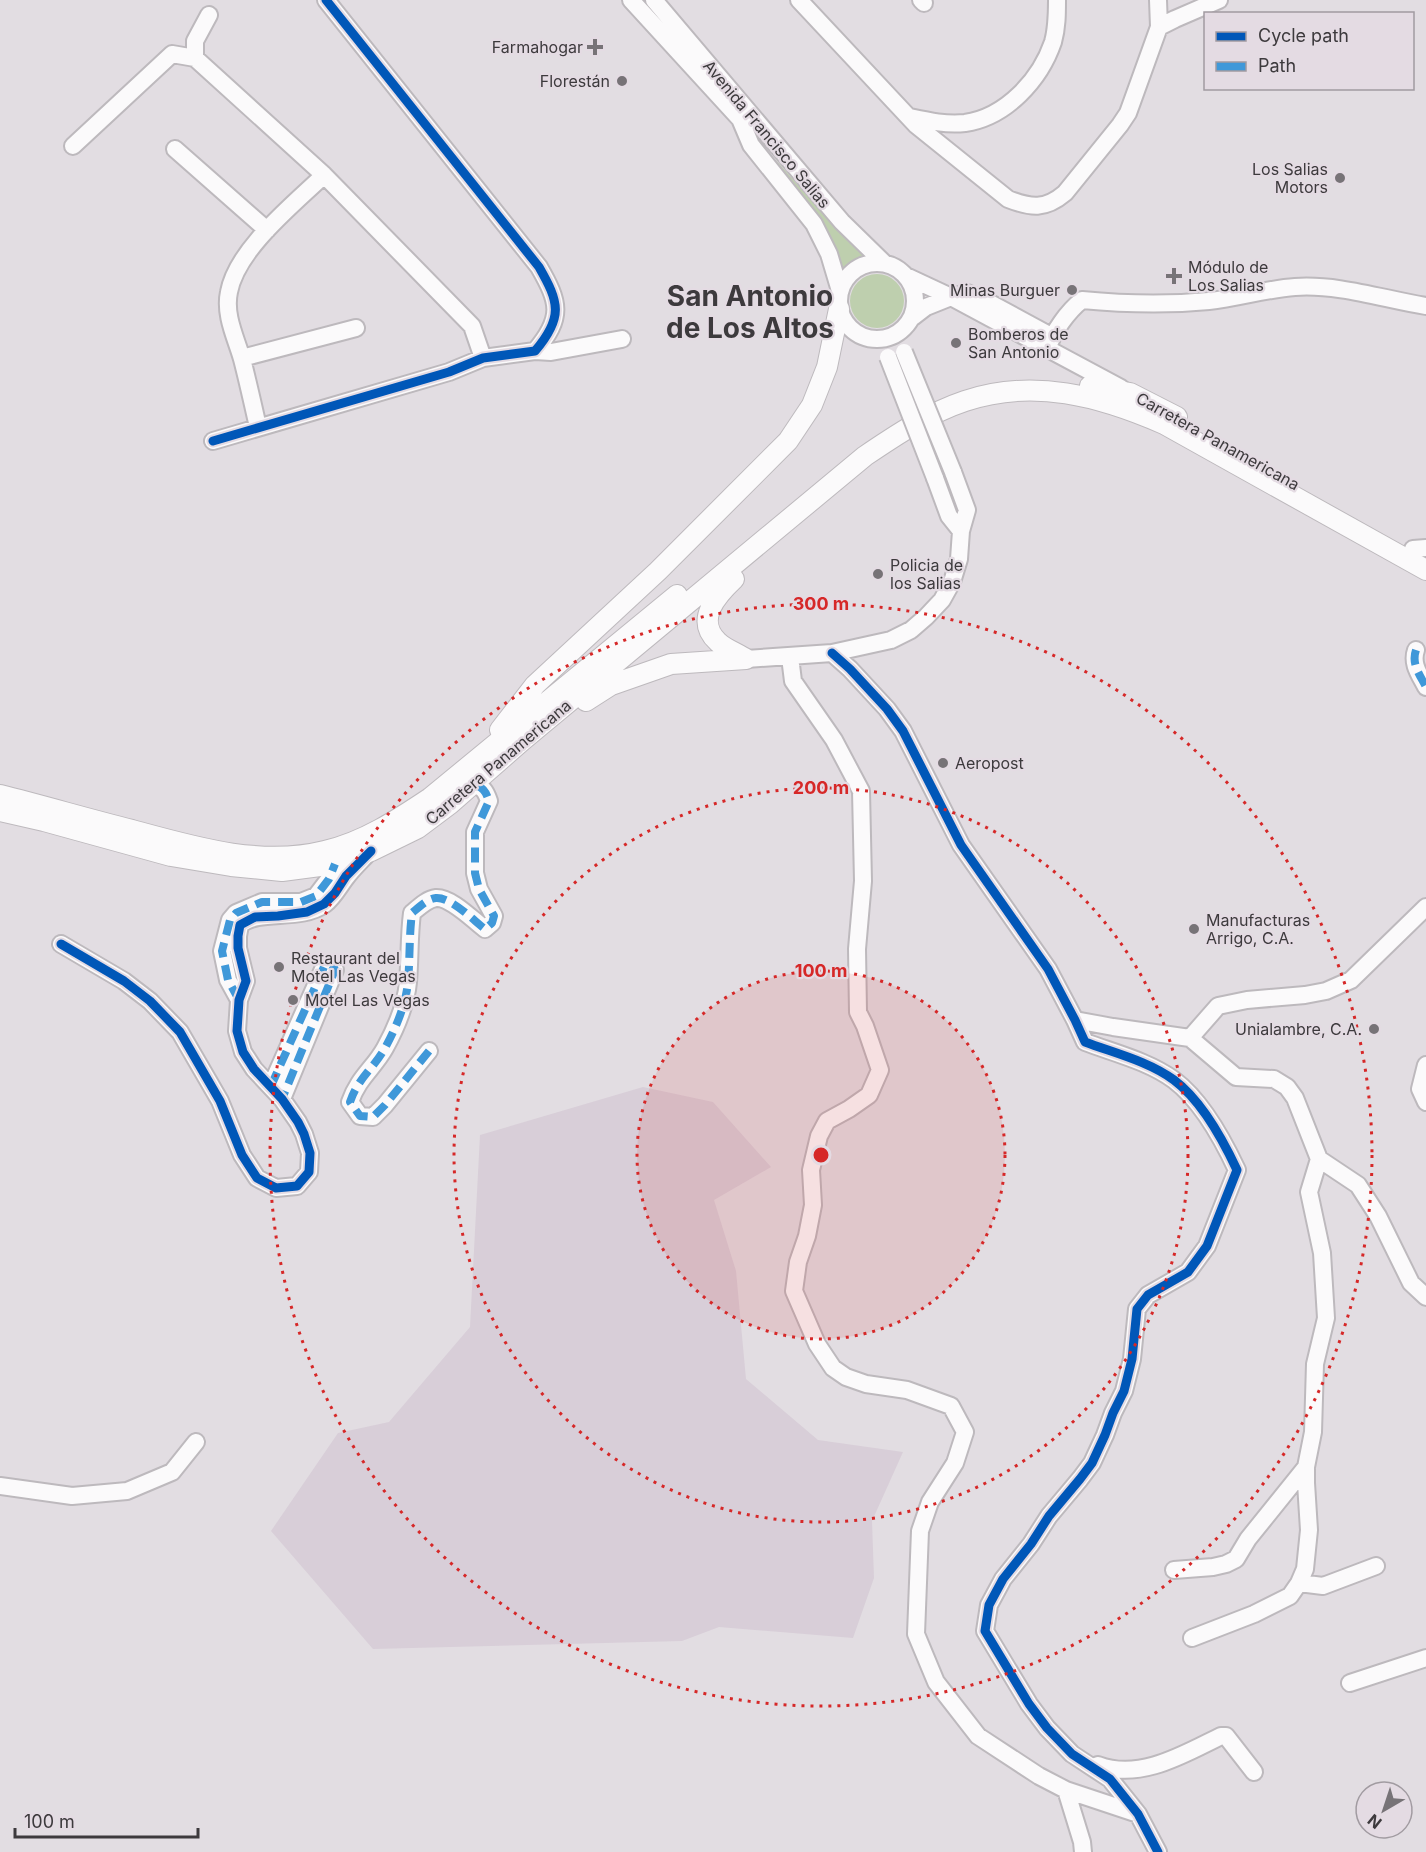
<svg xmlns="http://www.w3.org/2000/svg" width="1426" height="1852" viewBox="0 0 1426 1852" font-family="Inter,sans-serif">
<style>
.built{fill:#d8ced8}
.green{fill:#becfae}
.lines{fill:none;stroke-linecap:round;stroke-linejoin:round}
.minor-casing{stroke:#bdb9bd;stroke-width:20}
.major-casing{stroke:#bdb9bd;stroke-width:22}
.minor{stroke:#fbfafb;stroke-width:16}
.major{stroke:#fbfafb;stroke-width:20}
.minor-bridge-casing{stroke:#bdb9bd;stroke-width:20;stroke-linecap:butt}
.minor-bridge{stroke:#fbfafb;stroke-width:16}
.quiet{stroke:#3f98d9;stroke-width:8;stroke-dasharray:15 8;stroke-linecap:butt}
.cycleway-casing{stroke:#e4dbe3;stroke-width:13}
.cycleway{stroke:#0057b8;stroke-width:9}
.ring{fill:none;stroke:#d62828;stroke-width:3;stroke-dasharray:3 6}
.poi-dot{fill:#777377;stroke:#e4dbe3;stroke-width:2}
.labels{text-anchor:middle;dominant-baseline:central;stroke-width:4.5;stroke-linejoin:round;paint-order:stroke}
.poi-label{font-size:16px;fill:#3d3a3d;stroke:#e4dbe3;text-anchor:start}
.street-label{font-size:16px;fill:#3d3a3d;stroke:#e4dbe3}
.town-label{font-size:28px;font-weight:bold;fill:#3d3a3d;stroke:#e4dbe3}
.centre{fill:#d62828;stroke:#e4dbe3;stroke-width:3}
.ring-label{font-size:18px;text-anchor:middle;font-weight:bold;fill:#d62828;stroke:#e4dbe3;stroke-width:4.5;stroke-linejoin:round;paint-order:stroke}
</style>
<rect width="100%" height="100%" fill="#e2dde2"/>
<path class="built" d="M 643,1087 L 713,1102 L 771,1167 L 714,1200 L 736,1271 L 746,1379 L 818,1440 L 903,1452 L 872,1521 L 874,1578 L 853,1638 L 719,1627 L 682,1641 L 373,1649 L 271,1531 L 338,1433 L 389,1422 L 470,1327 L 480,1135 Z"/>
<path class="green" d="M 775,159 L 825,216 L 873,257 L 849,265 L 842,274 L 797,192 Z
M850 301a27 27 0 1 1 54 0a27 27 0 1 1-54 0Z"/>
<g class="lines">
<g class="minor-casing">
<path id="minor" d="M 631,0 L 740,119 L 751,145 L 814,224 L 829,254 L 840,291
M 654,0 L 842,222 L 884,263
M 799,0 L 916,125 L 1008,199 C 1031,208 1045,210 1065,193 L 1120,125 L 1128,113 L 1159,27 L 1158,0
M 921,0 L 924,3
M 1159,27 L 1175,19 L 1219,0
M 195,58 L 195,41 L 209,15
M 909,117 C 928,121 946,125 965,123 C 1006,117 1040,80 1053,42 C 1057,28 1057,14 1057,0
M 73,146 L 172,54 L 195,58 L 324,175 L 472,326 L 483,358
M 175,149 L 267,230
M839 301a38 38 0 1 1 76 0a38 38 0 1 1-76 0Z
M 906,276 L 951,297 L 1121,388
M 913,317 L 926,307 L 951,297 L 967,293 L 990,303 L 1051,336
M 1047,349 C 1054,331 1067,312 1082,300 C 1124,304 1167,305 1209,301 C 1238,298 1266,289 1295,287 C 1339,284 1383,299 1426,306
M 535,351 L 551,352 L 622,339
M 242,358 L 356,328
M 258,427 C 253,405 248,382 242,359 C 236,338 224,315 229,292 C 237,249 293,205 324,175
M 213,441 L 449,372 L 483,358 L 535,351 C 564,317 559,302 539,267 L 326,0
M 935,478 L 949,516 L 961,531
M 1413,549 L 1426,548
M 1416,650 C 1411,664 1420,675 1426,687
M 832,653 L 850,669 L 887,709 L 903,731 L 961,845 L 1048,969 L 1075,1020 L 1085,1042 C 1114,1053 1148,1061 1174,1080 C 1202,1101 1223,1140 1237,1170 L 1207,1246 L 1188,1272 L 1148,1295 L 1137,1309 L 1132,1359 L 1124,1391 L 1113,1413 L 1105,1435 L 1092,1463 L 1080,1479 L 1049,1516 L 1031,1544 L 1003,1579 L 989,1605 L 985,1631 L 1029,1704 L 1047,1728 L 1072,1754 L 1110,1779 L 1138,1814 L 1158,1852
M 790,657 L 793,681 L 834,740 L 861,791 L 863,881 L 857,949 L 858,1012 L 865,1026 L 880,1070 L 869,1095 L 849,1109 L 827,1121 L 819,1136 L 811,1170 L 813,1205 L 807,1236 L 798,1262 L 794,1291 L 817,1344 L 833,1368 L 846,1377 L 866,1384 L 907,1390 L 951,1406 L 965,1432 L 955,1463 L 930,1502 L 920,1531 L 916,1634 L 936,1682 L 978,1736 L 1039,1776 L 1066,1790 L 1138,1814
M 746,659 L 832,653 L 891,640 L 911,630 L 926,617 L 942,600 L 952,582 L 959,559 L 961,531 L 967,510 L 953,472
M 61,944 L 124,981 L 150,1001 L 180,1032 L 220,1101 L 242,1155 L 257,1178 L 276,1188 L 297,1186 L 309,1172 L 310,1153 L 304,1134 L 298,1122 L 282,1099 L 254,1069 L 243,1052 L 237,1031 L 239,1000 L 246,981 L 238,948 L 238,936 L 240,925 C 259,908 300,922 325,904 C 333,898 339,887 345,879 C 352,869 362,860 370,851
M 239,1000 L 228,980 L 222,951 L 230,920 L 236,913 L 262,902 L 301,902 L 316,896 L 329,879 L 335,864
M 1075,1020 L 1113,1027 L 1190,1038 L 1218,1006 L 1247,1000 L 1305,995 L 1326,991 L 1351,980 L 1426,907
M 1190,1038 L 1236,1077 L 1274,1079 L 1287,1087 L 1295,1098 L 1319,1159 L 1309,1192 L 1322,1253 L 1326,1318 L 1315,1364 L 1313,1432 L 1306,1467 L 1306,1483 L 1309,1530 L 1305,1569 L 1299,1583 L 1290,1596 L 1254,1614 L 1192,1638
M 429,1051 L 385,1105 L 373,1117 L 360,1116 L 350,1102 C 358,1078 374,1068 385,1048 C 396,1028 406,1004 408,982 C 410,959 409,936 412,913 C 418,908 427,899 436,898 C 451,897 473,920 485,929 L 492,923 L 494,916 L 479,889 L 475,873 L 475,832 L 489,801 C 486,792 483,786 473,785
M 1426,1065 L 1420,1089 L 1426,1102
M 271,1086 L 324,967 L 329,964 L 334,967 L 335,970 L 282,1099
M 1319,1159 L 1358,1185 L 1378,1216 L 1411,1283 L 1426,1297
M 0,1486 L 72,1496 L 127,1491 L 172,1472 L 196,1442
M 1174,1570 L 1213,1567 L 1226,1564 L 1236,1559 L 1248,1539 L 1306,1467
M 1299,1583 L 1323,1586 L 1376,1566
M 1350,1683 L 1426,1658
M 1098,1765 C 1140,1781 1184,1754 1221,1736 L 1226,1736 L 1254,1772
M 1066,1790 L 1082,1842 L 1083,1852"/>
</g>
<g class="major-casing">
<path id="major" d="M 1090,386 L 1130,393 L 1177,417
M 734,579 C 717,595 694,620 718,642 C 725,649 737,653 746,659
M 586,701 L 611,685 L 671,664 L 746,659
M 500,730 L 535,685 L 658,571 L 788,441 L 812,405 L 827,367 L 839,309
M 0,795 C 44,806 88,819 132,830 C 194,847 261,867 325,851 C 364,842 397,820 430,798 L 677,595
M 0,811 L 44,821 L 171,856 L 231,866 L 282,871 L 335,864 L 371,851 L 418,828 L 450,804 L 523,740 L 865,456 C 896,435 929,413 965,401 C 1033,378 1100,396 1164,424 L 1426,570"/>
</g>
<use href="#minor" class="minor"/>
<use href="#major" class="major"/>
<g class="minor-bridge-casing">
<path id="minor-bridge" d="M 904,352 L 953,472
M 888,357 L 935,478"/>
</g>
<use href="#minor-bridge" class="minor-bridge"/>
<path class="quiet" d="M 1416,650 C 1411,664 1420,675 1426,687
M 239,1000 L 228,980 L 222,951 L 230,920 L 236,913 L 262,902 L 301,902 L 316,896 L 329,879 L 335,864
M 429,1051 L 385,1105 L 373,1117 L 360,1116 L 350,1102 C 358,1078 374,1068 385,1048 C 396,1028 406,1004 408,982 C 410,959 409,936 412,913 C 418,908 427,899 436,898 C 451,897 473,920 485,929 L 492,923 L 494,916 L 479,889 L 475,873 L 475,832 L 489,801 C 486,792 483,786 473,785
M 271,1086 L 324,967 L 329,964 L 334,967 L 335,970 L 282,1099"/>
<g class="cycleway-casing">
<path id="cycleway" d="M 213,441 L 449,372 L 483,358 L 535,351 C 564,317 559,302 539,267 L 326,0
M 832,653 L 850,669 L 887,709 L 903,731 L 961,845 L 1048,969 L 1075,1020 L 1085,1042 C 1114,1053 1148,1061 1174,1080 C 1202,1101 1223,1140 1237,1170 L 1207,1246 L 1188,1272 L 1148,1295 L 1137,1309 L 1132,1359 L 1124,1391 L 1113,1413 L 1105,1435 L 1092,1463 L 1080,1479 L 1049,1516 L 1031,1544 L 1003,1579 L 989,1605 L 985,1631 L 1029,1704 L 1047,1728 L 1072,1754 L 1110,1779 L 1138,1814 L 1158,1852
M 61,944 L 124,981 L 150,1001 L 180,1032 L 220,1101 L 242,1155 L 257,1178 L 276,1188 L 297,1186 L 309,1172 L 310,1153 L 304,1134 L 298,1122 L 282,1099 L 254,1069 L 243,1052 L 237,1031 L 239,1000 L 246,981 L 238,948 L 238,936 L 240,925 L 255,917 L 278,916 L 307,912 L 324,904 L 335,893 L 346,876 L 371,851"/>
</g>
<use href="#cycleway" class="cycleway"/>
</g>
<circle cx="821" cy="1155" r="184" fill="#d62828" fill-opacity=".12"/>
<g class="ring">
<circle cx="821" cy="1155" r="184"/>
<circle cx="821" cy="1155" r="367"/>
<circle cx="821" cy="1155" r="551"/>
</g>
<g class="poi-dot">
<path d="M592 38h6v6h6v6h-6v6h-6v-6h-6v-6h6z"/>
<circle cx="622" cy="81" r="6"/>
<circle cx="1340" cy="178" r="6"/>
<path d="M1171 267h6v6h6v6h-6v6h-6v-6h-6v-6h6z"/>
<circle cx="1072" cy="290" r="6"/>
<circle cx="956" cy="343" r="6"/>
<circle cx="878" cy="574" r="6"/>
<circle cx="943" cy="763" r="6"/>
<circle cx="1194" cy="929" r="6"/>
<circle cx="279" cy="967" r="6"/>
<circle cx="293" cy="1000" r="6"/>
<circle cx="1374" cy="1029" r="6"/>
</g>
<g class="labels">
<g class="poi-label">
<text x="583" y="47" text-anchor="end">Farmahogar</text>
<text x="610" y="81" text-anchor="end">Florestán</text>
<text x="1328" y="169" text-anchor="end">Los Salias<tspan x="1328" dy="18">Motors</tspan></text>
<text x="1188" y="267">Módulo de<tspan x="1188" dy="18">Los Salias</tspan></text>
<text x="1060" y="290" text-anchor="end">Minas Burguer</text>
<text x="968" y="334">Bomberos de<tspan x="968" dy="18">San Antonio</tspan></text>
<text x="890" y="565">Policia de<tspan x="890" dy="18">los Salias</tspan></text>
<text x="955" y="763">Aeropost</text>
<text x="1206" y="920">Manufacturas<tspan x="1206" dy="18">Arrigo, C.A.</tspan></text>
<text x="291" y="958">Restaurant del<tspan x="291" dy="18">Motel Las Vegas</tspan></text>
<text x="305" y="1000">Motel Las Vegas</text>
<text x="1362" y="1029" text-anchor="end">Unialambre, C.A.</text>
</g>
<g class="street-label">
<text transform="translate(767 134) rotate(50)">Avenida Francisco Salias</text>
<text transform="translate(1218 441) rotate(29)">Carretera Panamericana</text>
<text transform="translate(498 762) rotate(-40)">Carretera Panamericana</text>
</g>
<g class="town-label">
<text x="750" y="296">San Antonio<tspan x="750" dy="32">de Los Altos</tspan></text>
</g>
</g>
<circle cx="821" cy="1155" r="9" class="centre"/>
<g class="ring-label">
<text x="821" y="610">300 m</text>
<text x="821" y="794">200 m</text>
<text x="821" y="977">100 m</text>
</g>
<rect x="1204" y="12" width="210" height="78" fill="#e4dbe3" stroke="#a19ba1" stroke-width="1.5"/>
<rect x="1216" y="32" width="30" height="9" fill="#0057b8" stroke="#a19ba1" stroke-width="1.5"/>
<text x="1258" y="42" font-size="18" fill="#3d3a3d">Cycle path</text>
<rect x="1216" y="62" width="30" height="9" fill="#3f98d9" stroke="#a19ba1" stroke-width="1.5"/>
<text x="1258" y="72" font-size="18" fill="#3d3a3d">Path</text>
<g transform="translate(1384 1810) rotate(219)"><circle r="28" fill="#e4dbe3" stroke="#a19ba1" stroke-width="1.5"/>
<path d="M0-4.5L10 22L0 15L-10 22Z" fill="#777377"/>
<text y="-9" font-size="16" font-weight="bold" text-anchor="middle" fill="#3d3a3d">N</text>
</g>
<path d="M15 1828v9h183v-9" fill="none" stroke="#3d3a3d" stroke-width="3"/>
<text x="24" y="1828" font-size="18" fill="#3d3a3d" stroke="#e4dbe3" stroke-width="4.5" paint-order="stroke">100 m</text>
</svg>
